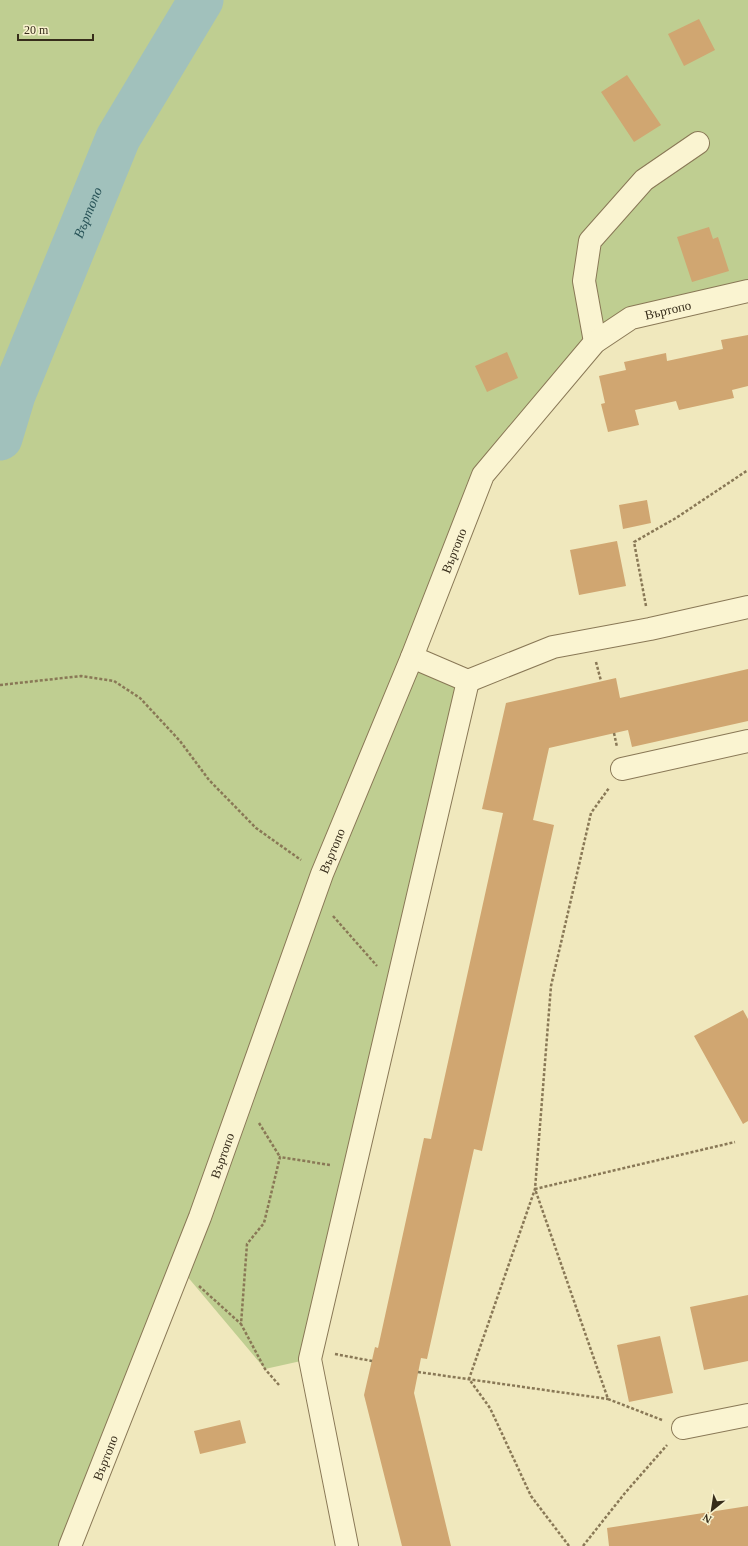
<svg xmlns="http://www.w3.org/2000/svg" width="748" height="1546" viewBox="0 0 748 1546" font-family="Georgia,serif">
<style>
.green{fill:#bfce91}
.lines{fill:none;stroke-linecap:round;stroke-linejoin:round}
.river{stroke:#a1c1bc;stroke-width:45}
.building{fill:#d0a671}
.minor-casing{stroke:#897856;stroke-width:24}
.path{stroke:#897856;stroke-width:2.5;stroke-dasharray:3 2;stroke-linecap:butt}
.minor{stroke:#faf4d1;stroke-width:22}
.labels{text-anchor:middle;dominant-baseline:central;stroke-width:3;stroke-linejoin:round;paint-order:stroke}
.street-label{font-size:13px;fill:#372d1b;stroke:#f7f1cd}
.water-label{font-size:14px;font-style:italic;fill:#295458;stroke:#f7f1cd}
</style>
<rect width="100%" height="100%" fill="#f0e8bd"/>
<path class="green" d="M 0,0 L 748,0 L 748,286 L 594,342 L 483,475 L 412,657 L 468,681 L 310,1359 L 265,1369 L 181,1269 L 70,1546 L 0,1546 Z"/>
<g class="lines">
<path class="river" id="s1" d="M 0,438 L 13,395 L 118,138 L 201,0"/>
</g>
<path class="building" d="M 699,19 L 715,50 L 684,66 L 668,34 Z
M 627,75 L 661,125 L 634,142 L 601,92 Z
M 709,227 L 713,239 L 718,237 L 729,271 L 692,282 L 677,237 Z
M 748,335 L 748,386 L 732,390 L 734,398 L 679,410 L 676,401 L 635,410 L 639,425 L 608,432 L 601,404 L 605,403 L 599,376 L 626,370 L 624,362 L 666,353 L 667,361 L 723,349 L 721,340 Z
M 507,352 L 518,378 L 487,392 L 475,366 Z
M 647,500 L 651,523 L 623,529 L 619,505 Z
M 617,541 L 626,586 L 579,595 L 570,550 Z
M 748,669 L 748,721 L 632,747 L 628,730 L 549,748 L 533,820 L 554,825 L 482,1151 L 474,1149 L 427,1359 L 421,1358 L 414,1393 L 451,1546 L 402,1546 L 364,1395 L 375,1347 L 378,1348 L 424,1138 L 431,1139 L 503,813 L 482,809 L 506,703 L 616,678 L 620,698 Z
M 743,1010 L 748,1019 L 748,1121 L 743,1124 L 694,1036 Z
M 748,1295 L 748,1361 L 704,1370 L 690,1307 Z
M 660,1336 L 673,1393 L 629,1402 L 617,1345 Z
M 240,1420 L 246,1443 L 200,1454 L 194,1431 Z
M 748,1506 L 748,1546 L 609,1546 L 607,1528 Z"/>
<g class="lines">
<g class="minor-casing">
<g id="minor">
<path d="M 595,342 L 584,281 L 590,241 L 644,180 L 698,143"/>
<path d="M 412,657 L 468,681 L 553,647 L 650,629 L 748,607"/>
<path d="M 622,769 L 748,741"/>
<path d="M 683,1428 L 748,1415"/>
<path id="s2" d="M 70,1546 L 200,1217 L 322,874 L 412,657 L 483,475 L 595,342 L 631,318 L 748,291"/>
<path d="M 347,1546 L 310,1359 L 468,681"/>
</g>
</g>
<path class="path" d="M 646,606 L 634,542 L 676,518 L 748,470
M 596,662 L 601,681
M 0,685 L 81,676 L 114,681 L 140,698 L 180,741 L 209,780 L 256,828 L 301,860
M 614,733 L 617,747
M 333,916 L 377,966
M 259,1123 L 280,1157
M 199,1286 L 241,1324
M 335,1354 L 372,1361
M 418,1372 L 608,1399
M 279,1385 L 265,1369 L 241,1324 L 247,1244 L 264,1223 L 280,1157 L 330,1165
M 662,1420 L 608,1399 L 535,1189 L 735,1142
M 569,1546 L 531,1496 L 490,1408 L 469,1379 L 535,1189 L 551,986 L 591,813 L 609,788
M 583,1546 L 625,1493 L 667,1445"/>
<use href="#minor" class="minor"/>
</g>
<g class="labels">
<g class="street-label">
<text stroke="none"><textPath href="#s2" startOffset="1403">Въртопо</textPath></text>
<text stroke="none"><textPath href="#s2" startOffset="1067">Въртопо</textPath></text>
<text stroke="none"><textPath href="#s2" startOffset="743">Въртопо</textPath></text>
<text stroke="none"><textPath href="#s2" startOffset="419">Въртопо</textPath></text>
<text stroke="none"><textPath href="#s2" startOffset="95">Въртопо</textPath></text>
</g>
<g class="water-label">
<text stroke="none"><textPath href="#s1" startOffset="242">Въртопо</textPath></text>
</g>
</g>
<g transform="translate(712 1510) rotate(210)" stroke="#f7f1cd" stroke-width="3" paint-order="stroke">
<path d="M0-3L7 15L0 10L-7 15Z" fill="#372d1b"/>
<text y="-6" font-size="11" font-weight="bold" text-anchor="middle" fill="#372d1b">N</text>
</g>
<path d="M18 34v6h75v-6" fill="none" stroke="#372d1b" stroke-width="2"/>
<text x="24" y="34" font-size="12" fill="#372d1b" stroke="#f7f1cd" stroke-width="3" paint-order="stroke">20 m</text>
</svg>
